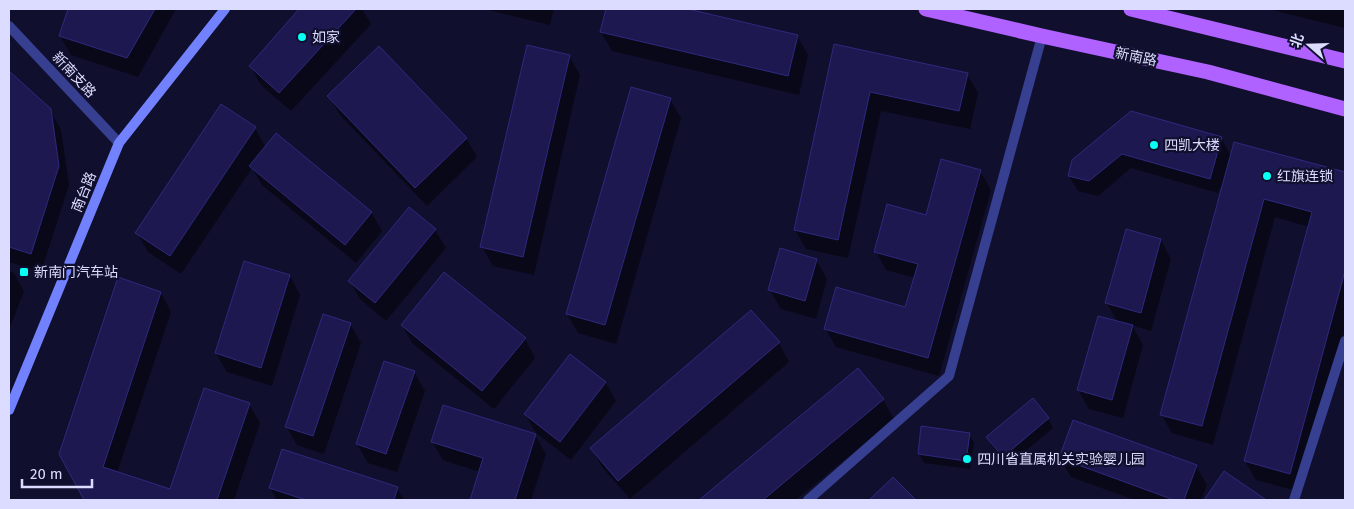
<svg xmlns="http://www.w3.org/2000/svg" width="1354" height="509" viewBox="0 0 1354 509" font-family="'Fira Sans','Noto Sans SC',sans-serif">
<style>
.shadow{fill:#0007}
.building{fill:#1d1950;stroke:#2e297e}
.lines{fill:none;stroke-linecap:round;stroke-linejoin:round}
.street{stroke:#363f90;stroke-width:10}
.secondary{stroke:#7282ff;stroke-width:10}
.primary{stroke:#af62ff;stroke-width:15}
.poi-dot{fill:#07fff5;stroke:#100f2d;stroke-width:2}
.labels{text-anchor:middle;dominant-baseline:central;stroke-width:4.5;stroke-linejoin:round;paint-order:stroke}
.poi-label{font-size:14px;fill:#dbdcff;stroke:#100f2d;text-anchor:start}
.street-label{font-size:14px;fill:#dbdcff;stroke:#100f2d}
</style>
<rect width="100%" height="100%" fill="#100f2d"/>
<path class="shadow" d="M 69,9 L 176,9 L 138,77 L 71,55 L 60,36 Z
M 300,9 L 362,9 L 371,24 L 291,111 L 261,85 L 250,66 Z
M 484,9 L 554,9 L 550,25 Z
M 607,9 L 683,9 L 797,36 L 808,55 L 799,95 L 612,51 L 601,32 Z
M 1268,9 L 1345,9 L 1345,28 Z
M 835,45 L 967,74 L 978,93 L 970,129 L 881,111 L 848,258 L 806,249 L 795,230 Z
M 569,56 L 580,75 L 534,275 L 493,266 L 482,247 Z
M 9,72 L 50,110 L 61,130 L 69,185 L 41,272 L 9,262 Z
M 329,96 L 466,138 L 477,157 L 427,206 L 340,115 Z
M 670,99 L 681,118 L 616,344 L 578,333 L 567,314 Z
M 255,128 L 266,148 L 371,212 L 382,231 L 356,263 L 262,185 L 252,168 L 181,274 L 148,252 L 137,233 Z
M 1221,138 L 1231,156 L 1235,143 L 1345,173 L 1345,328 L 1301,492 L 1256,480 L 1245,461 L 1309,227 L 1275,217 L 1213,445 L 1172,433 L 1161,414 L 1223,187 L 1221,186 L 1218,193 L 1131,168 L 1098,196 L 1078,191 L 1069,176 L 1073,161 Z
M 980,171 L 991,190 L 939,376 L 836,347 L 825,328 L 906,308 L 915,278 L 886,270 L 876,251 L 926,216 Z
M 435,230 L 446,248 L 386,321 L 361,300 L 350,282 Z
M 1161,240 L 1171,259 L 1151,331 L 1132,325 L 1143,345 L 1123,418 L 1089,409 L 1078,390 L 1118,323 L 1107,303 Z
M 816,260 L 827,279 L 816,319 L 781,309 L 770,290 Z
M 9,271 L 13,272 L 24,291 L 9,330 Z
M 290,276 L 300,295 L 272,386 L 227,372 L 216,353 Z
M 161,293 L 171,312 L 117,473 L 171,491 L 249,404 L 260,423 L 234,500 L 85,500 L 60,454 Z
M 350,324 L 361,343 L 324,454 L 297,445 L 286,426 Z
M 402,325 L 525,339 L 535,358 L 494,409 L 413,344 Z
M 779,343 L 789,362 L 630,499 L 602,467 L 592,449 Z
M 858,370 L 883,400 L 894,419 L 796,500 L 701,500 Z
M 414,372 L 425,391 L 397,472 L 368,463 L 357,444 Z
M 605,382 L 616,401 L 571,460 L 536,433 L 525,414 Z
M 1032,400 L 1048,419 L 1053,428 L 1009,465 L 992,446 L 988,437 Z
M 922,428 L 969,434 L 974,443 L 970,469 L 924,463 L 919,454 Z
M 535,435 L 546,454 L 531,500 L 471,500 L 480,472 L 443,460 L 432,441 Z
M 1060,458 L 1196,466 L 1207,485 L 1201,500 L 1135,500 L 1071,477 Z
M 1224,473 L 1265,500 L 1206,500 Z
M 270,488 L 397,488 L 404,500 L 277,500 Z"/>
<path class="building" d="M 68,9 L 155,9 L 127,58 L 59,36 Z
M 299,9 L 356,9 L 279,93 L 249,66 Z
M 606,9 L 688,9 L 798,35 L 788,76 L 600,32 Z
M 834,44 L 968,73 L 959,111 L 870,92 L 838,240 L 794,230 Z
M 527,45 L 570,55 L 523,257 L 480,247 Z
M 379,46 L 467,138 L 415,188 L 327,96 Z
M 9,71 L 51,109 L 59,166 L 31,254 L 9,247 Z
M 631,87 L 671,98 L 605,325 L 566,314 Z
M 221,104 L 256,127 L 170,256 L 135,233 Z
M 1131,111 L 1222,137 L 1210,179 L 1122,154 L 1089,181 L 1068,176 L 1072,160 Z
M 276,133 L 372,212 L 345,245 L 249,166 Z
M 1234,142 L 1345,172 L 1345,271 L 1290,474 L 1244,461 L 1312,212 L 1264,199 L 1202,426 L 1160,415 Z
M 941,159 L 981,170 L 928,358 L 824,329 L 836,287 L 905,307 L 918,264 L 874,252 L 887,204 L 926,215 Z
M 409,207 L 436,229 L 375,303 L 348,281 Z
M 1126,229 L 1161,239 L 1141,313 L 1105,303 Z
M 780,248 L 817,259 L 805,301 L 768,290 Z
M 244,261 L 290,275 L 261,368 L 215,353 Z
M 444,272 L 526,338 L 482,391 L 401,325 Z
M 118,277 L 161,292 L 103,467 L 170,489 L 204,388 L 250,403 L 217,500 L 84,500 L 59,454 Z
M 751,310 L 780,342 L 618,481 L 590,448 Z
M 323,314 L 351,323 L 313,436 L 285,427 Z
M 1098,316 L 1133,325 L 1112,400 L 1077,390 Z
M 570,354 L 606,382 L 560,442 L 524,414 Z
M 384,361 L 415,371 L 386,454 L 356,444 Z
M 858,368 L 884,399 L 763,500 L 699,500 Z
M 1033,398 L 1049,418 L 1003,457 L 986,437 Z
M 443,405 L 536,434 L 515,500 L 470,500 L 483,458 L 431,442 Z
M 1073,420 L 1197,465 L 1184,500 L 1174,500 L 1059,458 Z
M 921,426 L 970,433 L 966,461 L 918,454 Z
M 282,449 L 398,487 L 394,500 L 306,500 L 269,488 Z
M 1224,471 L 1265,499 L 1265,500 L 1204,500 Z
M 893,477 L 916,500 L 869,500 Z"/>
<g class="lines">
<path class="street" d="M 9,26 L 119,143
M 808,500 L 949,376 L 1042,36
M 1294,500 L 1345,341"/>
<path class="secondary" d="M 9,410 L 119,143 L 225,9"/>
<path class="primary" d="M 926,9 L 1042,36 L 1208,72 L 1345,109
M 1131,9 L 1345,61"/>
</g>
<g class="poi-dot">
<circle cx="302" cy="37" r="5"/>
<circle cx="1154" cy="145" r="5"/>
<circle cx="1267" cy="176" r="5"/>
<rect x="19" y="267" width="10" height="10" rx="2.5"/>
<circle cx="967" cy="459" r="5"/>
</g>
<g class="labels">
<g class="poi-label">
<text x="312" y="37">如家</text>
<text x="1164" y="145">四凯大楼</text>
<text x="1277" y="176">红旗连锁</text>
<text x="34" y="272">新南门汽车站</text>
<text x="977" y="459">四川省直属机关实验婴儿园</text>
</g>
<g class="street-label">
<text transform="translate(1136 57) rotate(12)">新南路</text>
<text transform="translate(74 75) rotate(47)">新南支路</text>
<text transform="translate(84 192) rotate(-68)">南台路</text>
</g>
</g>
<rect width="1354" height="509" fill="none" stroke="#dbdcff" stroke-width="20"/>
<g transform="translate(1309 45) rotate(290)" stroke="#100f2d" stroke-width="4" paint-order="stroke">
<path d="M0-4L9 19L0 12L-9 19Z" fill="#dbdcff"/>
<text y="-8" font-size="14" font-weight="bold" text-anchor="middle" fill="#dbdcff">北</text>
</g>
<path d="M22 479v8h70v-8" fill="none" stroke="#dbdcff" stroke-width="2.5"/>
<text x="30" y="479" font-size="15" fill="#dbdcff" stroke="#100f2d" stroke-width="4" paint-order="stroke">20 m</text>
</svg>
